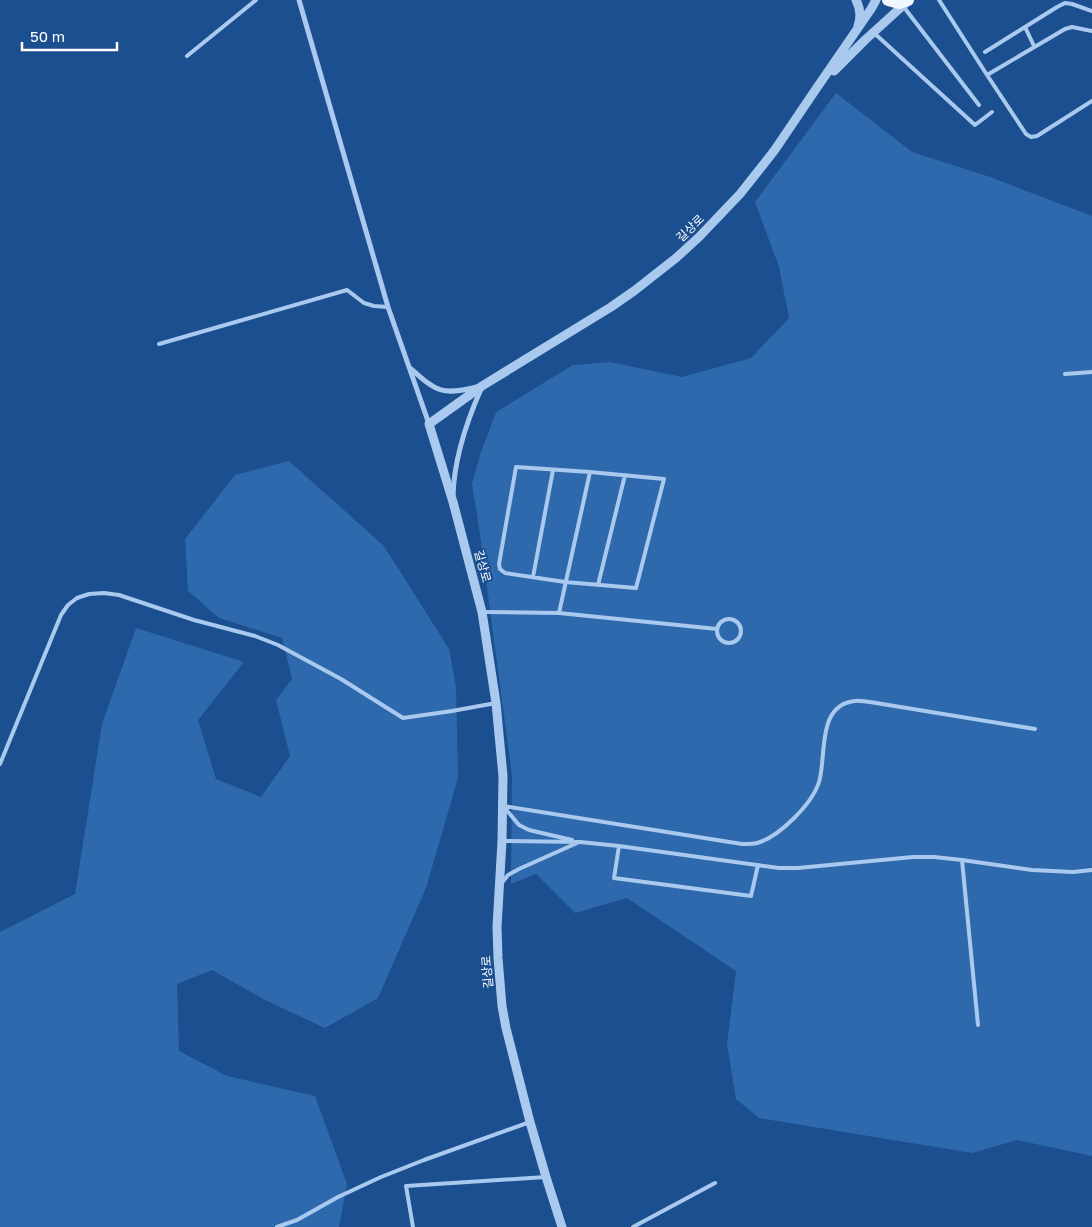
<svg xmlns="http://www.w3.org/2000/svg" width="1092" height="1227" viewBox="0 0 1092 1227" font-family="'Golos Text','Noto Sans KR',sans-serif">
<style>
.green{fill:#2e69ad}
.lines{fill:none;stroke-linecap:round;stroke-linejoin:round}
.service{stroke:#a9c9ee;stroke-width:4}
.minor{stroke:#a9c9ee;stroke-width:5}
.tertiary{stroke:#a9c9ee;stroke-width:9}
.primary{stroke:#f0f6ff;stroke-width:12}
.labels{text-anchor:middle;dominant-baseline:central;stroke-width:4;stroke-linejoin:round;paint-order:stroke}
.street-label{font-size:12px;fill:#fff;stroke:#1b4f8f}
</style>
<rect width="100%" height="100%" fill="#1b4f8f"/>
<path class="green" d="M 836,93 L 912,152 L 990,177 L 1092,216 L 1092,1156 L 1017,1140 L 972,1153 L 759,1118 L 736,1099 L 727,1044 L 736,971 L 627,898 L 575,913 L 536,874 L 511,884 L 512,775 L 479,528 L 472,484 L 480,455 L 496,412 L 573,365 L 610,362 L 682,377 L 751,358 L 789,318 L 779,267 L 755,202 Z
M 289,461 L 384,546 L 449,649 L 456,687 L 458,778 L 426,888 L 378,998 L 325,1028 L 265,1000 L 212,970 L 177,984 L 179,1051 L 227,1076 L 315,1096 L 347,1184 L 339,1227 L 0,1227 L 0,932 L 75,894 L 102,724 L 136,628 L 244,662 L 198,720 L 216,779 L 261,797 L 290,756 L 276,700 L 292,679 L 282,638 L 219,618 L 188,591 L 185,539 L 235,475 Z"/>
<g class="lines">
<path class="service" d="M 939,0 L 987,75 L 1026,134 L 1031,137 L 1037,136 L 1092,101
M 903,6 L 979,105
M 1025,27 L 1034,46
M 873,32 L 975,125 L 992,112
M 985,52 L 1057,7 L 1065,3 L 1072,4 L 1092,11
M 187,56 L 256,0
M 987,75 L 1065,29 L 1072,27 L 1092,31
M 159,344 L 347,290 L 364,303 L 374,306 L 388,307
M 1065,374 L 1092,372
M 516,467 L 590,472 L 664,479 L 636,588 L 565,582 L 505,573 L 500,569 L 499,564 Z
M 533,577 L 553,470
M 598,585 L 625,475
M 482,612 L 559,613 L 717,629
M 559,613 L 590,472
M717 631a12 12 0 1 1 24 0a12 12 0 1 1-24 0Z
M 0,764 L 61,615 L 68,605 L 77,598 L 89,594 L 104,593 L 119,595 L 194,620 L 255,636 L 278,645 L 341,679 L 403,718 L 452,711 L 496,703
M 503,806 L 742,844 C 747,844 753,844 757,843 C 779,837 812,804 819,782 C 827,756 816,705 855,701 C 859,700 865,702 870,702 L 1035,729
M 504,807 L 519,825 L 529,830 L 572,840
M 502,841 L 580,842 L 619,846 L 779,868 L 798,868 L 913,857 L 934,857 L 962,860 L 1032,870 L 1073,872 L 1092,870
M 619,846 L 614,878 L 751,896 L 758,865
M 962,860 L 978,1025
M 501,884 L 508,875 L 519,869 L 577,843
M 277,1227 L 297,1220 L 338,1197 L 381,1177 L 424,1160 L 530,1122
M 413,1227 L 406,1186 L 546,1177
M 633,1227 L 715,1183"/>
<path class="minor" d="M 299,0 L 388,307 L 429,424
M 409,367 C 436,391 440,396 477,387
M 453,496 C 454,459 466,423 481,389"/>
<path class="tertiary" d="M 856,0 C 861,9 861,17 858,26
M 834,71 L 865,40 L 908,1
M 562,1227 L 546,1177 L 530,1122 L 506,1028 L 502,1006 L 498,958 L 497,927 L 502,841 L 503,776 L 496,703 L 482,612 L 453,502 L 429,424 L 482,386 L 611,307 L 634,291 L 676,258 L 699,237 L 740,194 L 774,151 L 816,89 L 871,9 L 876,0"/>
<path class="primary" d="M 888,0 L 899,3 L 908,0"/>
</g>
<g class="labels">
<g class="street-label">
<text transform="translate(690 228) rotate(-44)">길상로</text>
<text transform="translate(483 566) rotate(75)">길상로</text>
<text transform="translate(487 972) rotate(-94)">길상로</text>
</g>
</g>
<path d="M22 42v8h95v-8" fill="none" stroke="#ffffff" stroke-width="2.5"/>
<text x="30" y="42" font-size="15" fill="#ffffff" stroke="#1b4f8f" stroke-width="4" paint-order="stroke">50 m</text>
</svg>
